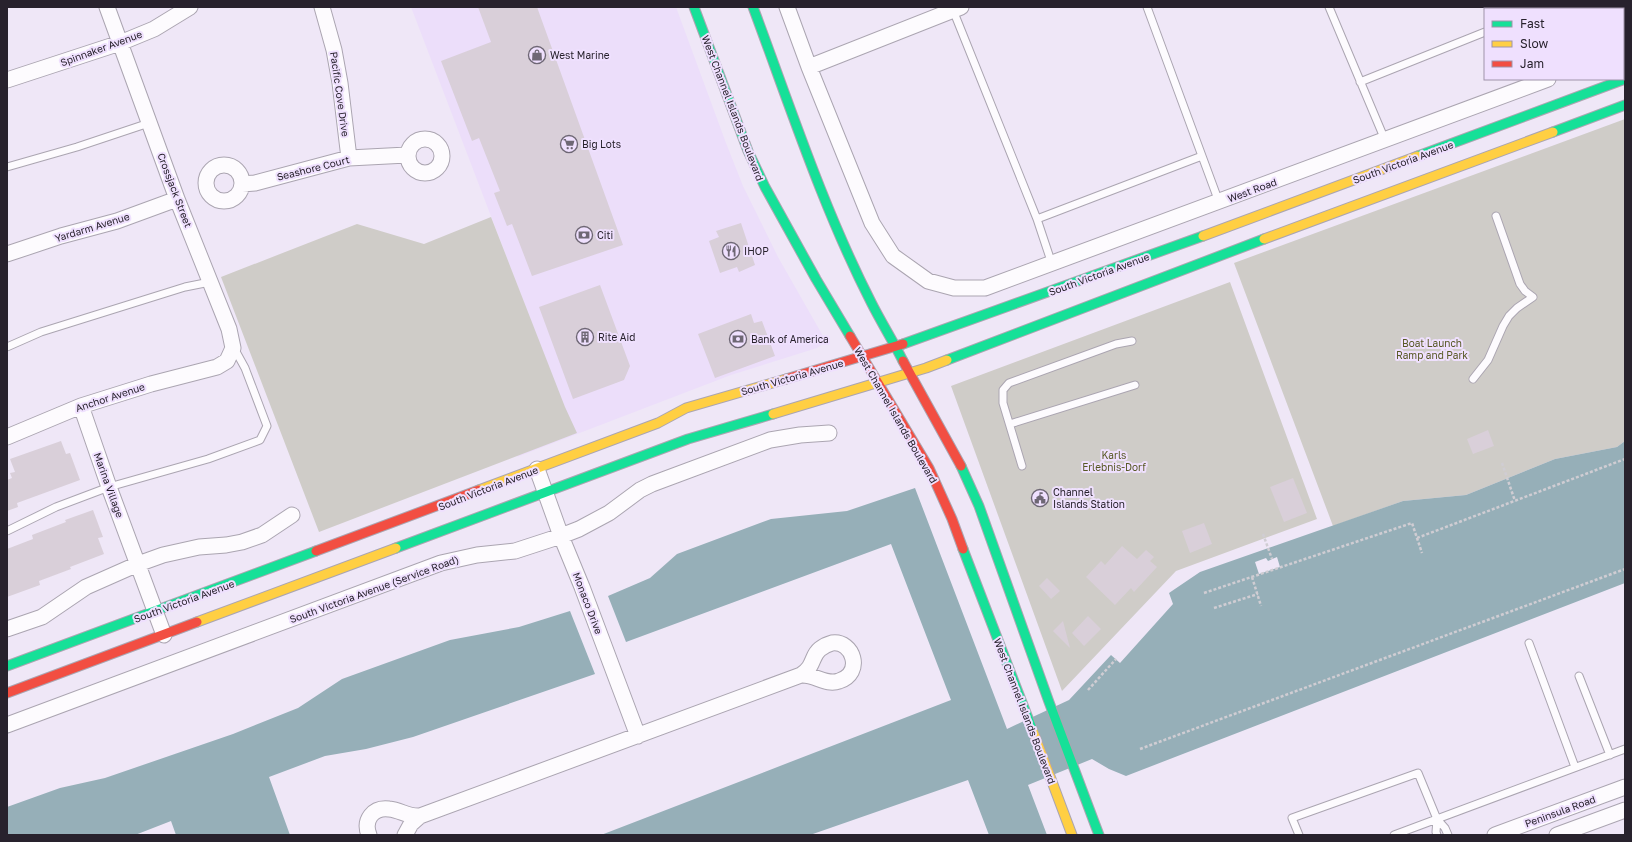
<svg xmlns="http://www.w3.org/2000/svg" width="1632" height="842" viewBox="0 0 1632 842" font-family="'Golos Text',sans-serif">
<style>
.built{fill:#ecdefa}
.green{fill:#cfccc8}
.water{fill:#96afb8}
.pier{fill:#efe7f7}
.building{fill:#d9cfd9}
.lines{fill:none;stroke-linecap:round;stroke-linejoin:round}
.lane-casing{stroke:#aba5b1;stroke-width:9}
.street-casing{stroke:#aba5b1;stroke-width:17}
.fast-casing{stroke:#aba5b1;stroke-width:11}
.slow-casing{stroke:#aba5b1;stroke-width:11}
.jam-casing{stroke:#aba5b1;stroke-width:11}
.path{stroke:#d0cdd3;stroke-width:2.5;stroke-dasharray:3 2;stroke-linecap:butt}
.lane{stroke:#fdfbfe;stroke-width:7}
.street{stroke:#fdfbfe;stroke-width:15}
.fast{stroke:#16e098;stroke-width:9}
.slow{stroke:#ffcf43;stroke-width:9}
.jam{stroke:#f24e42;stroke-width:9}
.labels{text-anchor:middle;dominant-baseline:central;stroke-width:4;stroke-linejoin:round;paint-order:stroke}
.street-label{font-size:10px;fill:#28222d;stroke:#efe0fe}
.poi-label{font-size:10px;fill:#28222d;stroke:#efe0fe;text-anchor:start}
.park-label{font-size:10px;fill:#575824;stroke:#efe0fe}
</style>
<rect width="100%" height="100%" fill="#efe7f7"/>
<path class="built" d="M 411,7 L 676,7 L 726,143 L 743,186 L 778,257 L 823,336 L 823,344 L 817,348 L 731,375 L 517,457 L 531,417 L 559,394 Z"/>
<path class="green" d="M 1625,119 L 1625,441 L 1617,447 L 1555,459 L 1466,495 L 1403,501 L 1333,526 L 1234,263 Z
M 491,217 L 565,407 L 577,433 L 319,532 L 221,277 L 357,224 L 424,244 Z
M 1230,282 L 1317,519 L 1176,571 L 1062,691 L 951,386 Z"/>
<path class="water" d="M 1625,441 L 1625,583 L 1126,776 L 1109,769 L 1092,759 L 1028,785 L 1047,835 L 989,835 L 968,780 L 810,835 L 601,835 L 951,700 L 891,544 L 626,642 L 608,596 L 650,578 L 677,554 L 771,519 L 847,511 L 915,488 L 1007,729 L 1069,700 L 1111,655 L 1120,663 L 1173,604 L 1169,593 L 1200,572 L 1403,501 L 1466,495 L 1555,459 L 1617,447 Z
M 570,611 L 595,674 L 413,737 L 366,749 L 325,756 L 269,777 L 290,835 L 176,835 L 171,821 L 135,835 L 7,835 L 7,807 L 60,788 L 105,778 L 233,734 L 298,708 L 342,679 L 450,640 L 519,627 Z"/>
<path class="pier" d="M 1277,557 L 1280,567 L 1259,574 L 1255,562 L 1266,558 L 1268,561 Z"/>
<path class="building" d="M 478,7 L 537,7 L 623,245 L 532,276 L 512,224 L 507,226 L 494,193 L 500,191 L 479,138 L 472,141 L 441,61 L 491,42 Z
M 741,223 L 755,265 L 739,272 L 737,267 L 720,273 L 709,241 L 719,237 L 716,231 Z
M 600,285 L 630,366 L 624,380 L 573,399 L 539,307 Z
M 751,314 L 754,323 L 762,321 L 775,356 L 715,378 L 698,334 Z
M 1488,430 L 1494,446 L 1473,454 L 1467,439 Z
M 61,441 L 66,454 L 70,453 L 80,480 L 17,503 L 18,507 L 7,511 L 7,480 L 12,478 L 10,473 L 15,472 L 10,459 Z
M 1293,478 L 1307,513 L 1284,522 L 1270,487 Z
M 93,510 L 103,537 L 98,538 L 104,554 L 70,567 L 71,569 L 39,581 L 40,585 L 7,597 L 7,549 L 33,539 L 32,535 L 66,522 L 65,520 Z
M 1204,523 L 1212,544 L 1190,553 L 1182,531 Z
M 1122,546 L 1137,559 L 1146,550 L 1154,557 L 1150,561 L 1157,567 L 1134,592 L 1131,588 L 1115,605 L 1086,577 L 1101,561 L 1105,565 Z
M 1047,578 L 1060,591 L 1051,599 L 1039,586 Z
M 1088,616 L 1101,629 L 1084,646 L 1072,633 Z
M 1063,621 L 1070,648 L 1053,631 Z"/>
<g class="lines">
<g class="lane-casing">
<path id="lane" d="M 1147,7 L 1219,202
M 1329,7 L 1385,140
M 953,10 L 1037,219 L 1052,264
M 1360,82 L 1485,32
M 7,167 L 77,147 L 149,123
M 1037,219 L 1202,156
M 7,347 L 41,332 L 185,287 L 210,282
M 1473,379 L 1488,360 L 1503,326 L 1509,316 L 1517,308 L 1533,297 L 1525,291 L 1520,284 L 1496,216
M 1010,424 L 1135,385
M 1022,466 L 1003,403 L 1003,390 L 1009,383 L 1116,344 L 1132,341
M 7,531 L 56,507 L 109,487 L 208,459 L 260,440 L 267,426 L 245,368 L 234,348
M 1529,643 L 1575,767
M 1579,676 L 1610,755
M 1299,835 L 1292,818 L 1418,773 L 1437,819
M 1394,835 L 1625,749
M 1437,835 L 1436,832 L 1437,819 L 1445,828 L 1448,835"/>
</g>
<g class="street-casing">
<path id="street" d="M 322,7 L 334,50 L 340,83 L 349,158
M 787,7 L 809,67
M 961,7 L 809,67 L 872,223 L 893,256 L 928,281 L 954,288 L 985,288 L 1548,79
M 1554,7 L 1555,9
M 1623,47 L 1625,45
M 7,80 L 120,43 L 154,29 L 190,7
M408 156a17 17 0 1 1 34 0a17 17 0 1 1-34 0Z
M206 183a18 18 0 1 1 36 0a18 18 0 1 1-36 0Z
M 242,184 L 255,183 L 349,158 L 407,155
M 7,254 L 61,236 L 117,221 L 177,199
M 81,406 L 109,487 L 164,635
M 7,437 L 81,406 L 151,384 L 217,367 L 227,361 L 233,348 L 229,329 L 177,199 L 107,7
M 537,469 L 561,536 L 582,587 L 638,736
M 7,629 L 42,617 L 86,587 L 138,564 L 163,555 L 199,547 L 226,545 L 242,542 L 262,535 L 292,515
M 832,643 C 853,640 864,673 839,681 C 826,686 815,674 801,675 C 815,666 811,656 820,649 C 824,646 828,644 832,643 Z
M 7,725 L 441,563 L 477,555 L 515,551 L 561,536 L 579,529 L 609,513 L 640,490 L 652,484 L 770,440 L 800,435 L 829,433
M 369,835 C 363,820 373,807 389,809 C 401,810 407,817 420,816
M 405,835 L 411,824 L 420,816 L 801,675
M 1495,835 L 1625,787
M 1557,835 L 1625,810"/>
</g>
<g class="fast-casing">
<path id="fast" d="M 694,7 L 748,151 L 765,187 L 816,279 L 850,336
M 753,7 C 790,106 823,208 871,302 C 881,322 893,341 903,361
M 1553,132 L 1625,105
M 1418,156 L 1625,79
M 903,344 L 1203,236
M 947,360 L 1264,239
M 961,466 L 979,506 L 1049,702 L 1099,835
M 396,548 L 688,439 L 773,414
M 963,549 L 1033,731
M 7,666 L 316,551"/>
</g>
<g class="slow-casing">
<path id="slow" d="M 1203,236 L 1418,156
M 1264,239 L 1553,132
M 773,414 L 926,368 L 947,360
M 479,490 L 658,423 L 686,408 L 786,379
M 197,622 L 396,548
M 1033,731 L 1072,835"/>
</g>
<g class="jam-casing">
<path id="jam" d="M 850,336 L 929,468 L 952,519 L 963,549
M 903,361 L 961,466
M 786,379 L 903,344
M 316,551 L 479,490
M 7,693 L 197,622"/>
</g>
<path class="path" d="M 1502,463 L 1515,501
M 1263,534 L 1272,559
M 1417,538 L 1625,459
M 1252,577 L 1261,606
M 1204,593 L 1412,523 L 1422,553
M 1214,608 L 1258,594
M 1088,690 L 1116,659
M 1140,749 L 1625,569"/>
<use href="#lane" class="lane"/>
<use href="#street" class="street"/>
<use href="#fast" class="fast"/>
<use href="#slow" class="slow"/>
<use href="#jam" class="jam"/>
</g>
<defs>
<g id="shop-ring" transform="scale(0.9)"><circle r="9.5" fill="#efe0fe" stroke="#6e6774" stroke-width="1.5"/><path d="M-5-2.5h2.3a2.7 3.5 0 0 1 5.4 0H5L5.5 6h-11ZM-1.5-2.5h3a1.5 2.3 0 0 0-3 0Z" fill="#6e6774"/></g>
<g id="supermarket-ring" transform="scale(0.9)"><circle r="9.5" fill="#efe0fe" stroke="#6e6774" stroke-width="1.5"/><path d="M-6-5.5h2.5l.6 2H6L4.5 2H-2.5L-4.4-4H-6ZM-1.5 3.2a1.3 1.3 0 1 0 .1 0ZM3 3.2a1.3 1.3 0 1 0 .1 0Z" fill="#6e6774"/></g>
<g id="bank-ring" transform="scale(0.9)"><circle r="9.5" fill="#efe0fe" stroke="#6e6774" stroke-width="1.5"/><path d="M-6-4H6V4H-6ZM0-2.3a2.3 2.3 0 1 0 0 4.6a2.3 2.3 0 1 0 0-4.6Z" fill="#6e6774"/></g>
<g id="restaurant-ring" transform="scale(0.9)"><circle r="9.5" fill="#efe0fe" stroke="#6e6774" stroke-width="1.5"/><path d="M-5-6h1v4h1v-4h1v4h1v-4h1v5L-1.5 .5V6h-2V.5L-5-1ZM5-6V6H3V1.5H1.5Q1.5-4 5-6Z" fill="#6e6774"/></g>
<g id="building-ring" transform="scale(0.9)"><circle r="9.5" fill="#efe0fe" stroke="#6e6774" stroke-width="1.5"/><path d="M-4-6H4V6H1V3H-1V6H-4ZM-2.5-4.3h1.7v1.8h-1.7ZM.8-4.3h1.7v1.8H.8ZM-2.5-1h1.7V.8h-1.7ZM.8-1h1.7V.8H.8Z" fill="#6e6774"/></g>
<g id="civic-ring" transform="scale(0.9)"><circle r="9.5" fill="#efe0fe" stroke="#6e6774" stroke-width="1.5"/><path d="M-.6-6.5H3V-4.5H.6V-3L4-1V1h2V6H-6V1h2V-1L-.6-3ZM-1.2 2.5V6h2.4V2.5Z" fill="#6e6774"/></g>
</defs>
<g fill-rule="evenodd">
<use href="#shop-ring" x="537" y="55"/>
<use href="#supermarket-ring" x="569" y="144"/>
<use href="#bank-ring" x="584" y="235"/>
<use href="#restaurant-ring" x="731" y="251"/>
<use href="#building-ring" x="585" y="337"/>
<use href="#bank-ring" x="738" y="339"/>
<use href="#civic-ring" x="1040" y="498"/>
</g>
<g class="labels">
<g class="street-label">
<text transform="translate(101 48) rotate(-20)">Spinnaker Avenue</text>
<text transform="translate(340 94) rotate(82)">Pacific Cove Drive</text>
<text transform="translate(733 108) rotate(69)">West Channel Islands Boulevard</text>
<text transform="translate(1403 162) rotate(-20)">South Victoria Avenue</text>
<text transform="translate(313 168) rotate(-14)">Seashore Court</text>
<text transform="translate(175 190) rotate(69)">Crossjack Street</text>
<text transform="translate(1252 190) rotate(-20)">West Road</text>
<text transform="translate(92 227) rotate(-17)">Yardarm Avenue</text>
<text transform="translate(1099 274) rotate(-20)">South Victoria Avenue</text>
<text transform="translate(792 377) rotate(-16)">South Victoria Avenue</text>
<text transform="translate(110 397) rotate(-18)">Anchor Avenue</text>
<text transform="translate(896 415) rotate(60)">West Channel Islands Boulevard</text>
<text transform="translate(109 485) rotate(70)">Marina Village</text>
<text transform="translate(488 488) rotate(-21)">South Victoria Avenue</text>
<text transform="translate(374 589) rotate(-20)">South Victoria Avenue (Service Road)</text>
<text transform="translate(184 601) rotate(-20)">South Victoria Avenue</text>
<text transform="translate(588 603) rotate(69)">Monaco Drive</text>
<text transform="translate(1025 711) rotate(69)">West Channel Islands Boulevard</text>
<text transform="translate(1560 811) rotate(-20)">Peninsula Road</text>
</g>
<g class="poi-label">
<text x="550" y="55">West Marine</text>
<text x="582" y="144">Big Lots</text>
<text x="597" y="235">Citi</text>
<text x="744" y="251">IHOP</text>
<text x="598" y="337">Rite Aid</text>
<text x="751" y="339">Bank of America</text>
<text x="1053" y="492">Channel<tspan x="1053" dy="12">Islands Station</tspan></text>
</g>
<g class="park-label">
<text x="1432" y="343">Boat Launch<tspan x="1432" dy="12">Ramp and Park</tspan></text>
<text x="1114" y="455">Karls<tspan x="1114" dy="12">Erlebnis-Dorf</tspan></text>
</g>
</g>
<rect width="1632" height="842" fill="none" stroke="#28222d" stroke-width="16"/>
<rect x="1484" y="8" width="140" height="72" fill="#efe0fe" stroke="#9f94aa"/>
<rect x="1492" y="21" width="20" height="6" fill="#16e098" stroke="#9f94aa"/>
<text x="1520" y="28" font-size="12" fill="#28222d">Fast</text>
<rect x="1492" y="41" width="20" height="6" fill="#ffcf43" stroke="#9f94aa"/>
<text x="1520" y="48" font-size="12" fill="#28222d">Slow</text>
<rect x="1492" y="61" width="20" height="6" fill="#f24e42" stroke="#9f94aa"/>
<text x="1520" y="68" font-size="12" fill="#28222d">Jam</text>
</svg>
